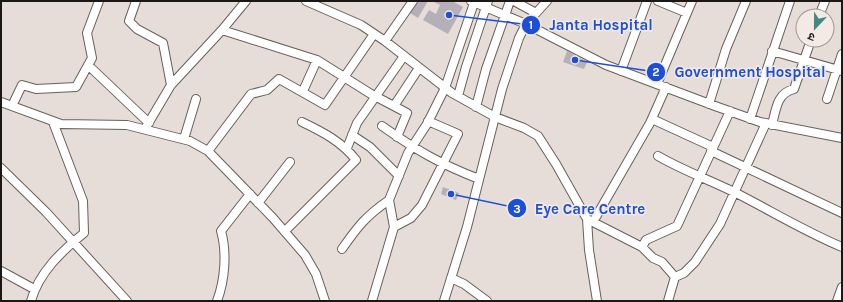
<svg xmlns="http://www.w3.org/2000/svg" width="843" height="302" viewBox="0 0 843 302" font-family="Karla,'Noto Sans Devanagari',sans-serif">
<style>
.building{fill:#b5b0b8}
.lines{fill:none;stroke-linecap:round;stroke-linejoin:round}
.minor-casing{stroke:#67605b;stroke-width:10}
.minor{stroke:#fff;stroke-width:8}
.leader{fill:none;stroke:#1d4ed8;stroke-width:1.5}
.callout-dot{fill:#1d4ed8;stroke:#f3eae5;stroke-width:1.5}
.mark-label{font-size:12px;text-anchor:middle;font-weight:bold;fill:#fff}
.callout-label{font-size:15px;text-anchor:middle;font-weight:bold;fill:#1d4ed8;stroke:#f3eae5;stroke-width:3;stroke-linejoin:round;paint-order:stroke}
</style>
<rect width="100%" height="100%" fill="#e6ddd8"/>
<path class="building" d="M 416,1 L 428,1 L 418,18 L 410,13 Z
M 432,1 L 452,1 L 463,7 L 448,34 L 423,20 L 429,10 L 436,14 L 440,5 Z
M 567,51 L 587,62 L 584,69 L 563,62 Z
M 443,187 L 459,193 L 456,200 L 441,194 Z"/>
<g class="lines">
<g class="minor-casing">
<path id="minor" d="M 136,1 L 129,21 L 137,29 L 163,43 L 171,85
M 306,1 L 361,25 L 385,41 L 452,93 L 495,117 L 524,128 L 538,136 L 556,164 L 587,219 L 642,247 L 653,258 L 662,262 L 675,277 L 684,273 L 695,262 L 720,224 L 766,123
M 471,1 L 526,24 L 606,65 L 715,106 L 760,122 L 842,138
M 514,1 L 536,13
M 658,1 L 687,13
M 819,16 L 825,1
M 222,30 L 317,60 L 371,94 L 407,113 L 397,137
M 385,41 L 413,1
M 772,51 L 842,71
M 88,65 L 149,123
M 621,71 L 647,1
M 657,84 L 692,1
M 303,91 L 317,60
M 458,96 L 466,67 L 488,1
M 827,99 L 842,54
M 1,102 L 61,124 L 127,125 L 190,141 L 208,151 L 273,218 L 305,255 L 316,274 L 325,301
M 709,104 L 726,49 L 746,1
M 12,106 L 22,85 L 36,89 L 76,87 L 92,58 L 87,33 L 99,1
M 394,106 L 419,68
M 476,107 L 486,69 L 510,1
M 652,119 L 713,147
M 750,119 L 790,1
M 772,125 C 776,109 777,93 794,89 L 811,40
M 382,126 C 416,150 440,164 479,179
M 145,129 L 171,85 L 222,30 L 246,1
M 352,135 L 370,147 L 399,176
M 184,139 L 196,99
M 347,148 L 357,123 L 404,56
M 208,151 L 251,94 L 267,90 L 279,79 L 325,105 L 374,34
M 711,151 L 842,213
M 658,156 C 684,171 712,181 738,194 C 773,212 806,232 842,247
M 1,168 L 46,212 L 127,301
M 258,203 L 290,162
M 587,219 L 589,250 L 597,301
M 593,222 L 650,123 L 666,87
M 394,227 L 411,218 L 422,205 L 458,134 L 428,121
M 285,231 L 356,160 C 342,142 323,132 302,122
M 642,247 L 646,240 L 677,226 L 730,111
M 342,249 C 358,226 366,216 389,200
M 1,271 L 34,289
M 451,278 L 464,284 L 487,301
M 31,301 C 39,272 62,251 84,233 L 83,201 L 53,122
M 217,301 C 225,280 227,252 221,231 L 250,194
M 372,301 L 394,227 L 389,200 L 408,153 L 427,124 L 445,88 L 474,3
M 444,301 L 467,227 L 502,89 L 519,38 L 526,24 L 547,1
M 668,301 L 675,277
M 837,301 L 842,287"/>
</g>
<use href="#minor" class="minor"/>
</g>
<path class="leader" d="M449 15L531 25M575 60L656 72M451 194L517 208"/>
<g class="callout-dot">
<circle cx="449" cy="15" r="4"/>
<circle cx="575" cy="60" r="4"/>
<circle cx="451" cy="194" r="4"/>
<circle cx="531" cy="25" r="10"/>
<circle cx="656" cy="72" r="10"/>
<circle cx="517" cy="208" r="10"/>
</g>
<g class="mark-label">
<text x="531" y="29">1</text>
<text x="656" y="76">2</text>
<text x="517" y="213">3</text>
</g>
<g class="callout-label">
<text x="601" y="30">Janta Hospital</text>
<text x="750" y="77">Government Hospital</text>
<text x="590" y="214">Eye Care Centre</text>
</g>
<rect width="843" height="302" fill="none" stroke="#1a1715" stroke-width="4"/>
<g transform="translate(815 28) rotate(202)"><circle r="19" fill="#f3eae5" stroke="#9c9692"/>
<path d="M0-3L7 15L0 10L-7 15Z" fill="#448980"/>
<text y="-6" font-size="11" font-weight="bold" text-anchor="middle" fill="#1a1715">उ</text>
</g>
</svg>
